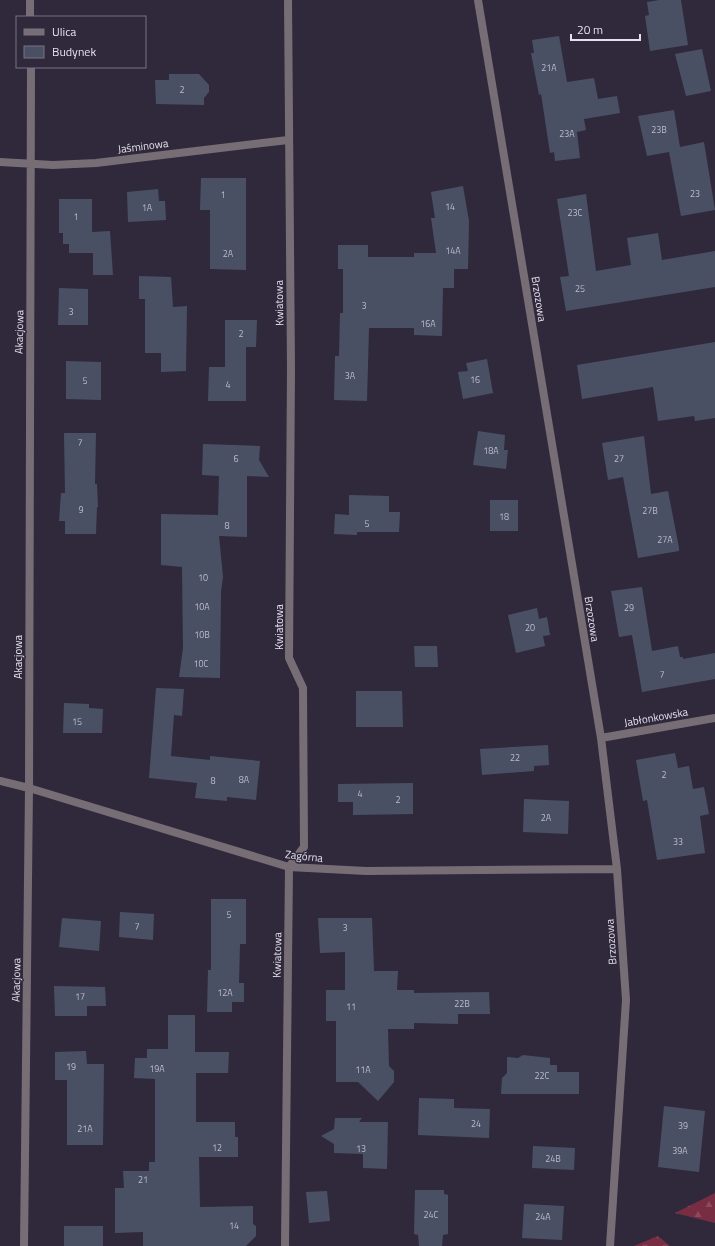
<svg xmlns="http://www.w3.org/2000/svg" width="715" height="1246" viewBox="0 0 715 1246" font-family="'Titillium Web',sans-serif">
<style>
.forest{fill:url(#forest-firs)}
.park{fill:url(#park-crowns)}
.building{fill:#495064}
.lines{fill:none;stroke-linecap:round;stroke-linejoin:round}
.street{stroke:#776e75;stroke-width:8}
.labels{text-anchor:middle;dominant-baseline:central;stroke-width:3;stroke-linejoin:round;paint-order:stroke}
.number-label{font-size:9px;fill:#bdbcca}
.street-label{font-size:11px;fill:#e4e0ec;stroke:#30293c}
</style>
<defs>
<pattern id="forest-firs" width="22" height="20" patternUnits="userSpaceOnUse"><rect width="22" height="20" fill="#782d43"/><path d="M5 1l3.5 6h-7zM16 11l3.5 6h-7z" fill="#8b4b5e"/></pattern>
<pattern id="park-crowns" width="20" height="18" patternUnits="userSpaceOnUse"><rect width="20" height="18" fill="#782d43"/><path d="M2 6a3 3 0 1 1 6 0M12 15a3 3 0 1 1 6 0" fill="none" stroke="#8b4b5e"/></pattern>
</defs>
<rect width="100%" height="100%" fill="#30293c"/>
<path class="forest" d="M 715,1193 L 715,1223 L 675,1213 Z"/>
<path class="park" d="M 658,1236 L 670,1246 L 634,1246 Z"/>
<path class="building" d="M 659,0 L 681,0 L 688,45 L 650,51 L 645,16 L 649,15 L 647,2 Z
M 559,36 L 567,82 L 594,78 L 598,99 L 617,96 L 620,113 L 584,119 L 586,130 L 577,132 L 580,158 L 555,161 L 554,152 L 550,153 L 541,94 L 539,95 L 531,53 L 534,53 L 532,40 Z
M 702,49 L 711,91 L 686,96 L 675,54 Z
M 169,74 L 199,74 L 209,85 L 209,92 L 204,98 L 204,105 L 156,104 L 155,80 L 169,80 Z
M 674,110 L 680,147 L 704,142 L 715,210 L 681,216 L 669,152 L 647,156 L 638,116 Z
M 201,178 L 246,178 L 246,270 L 210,269 L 210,210 L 200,210 Z
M 463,186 L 469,221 L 468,269 L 454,269 L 454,288 L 443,288 L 442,336 L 414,335 L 414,328 L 369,328 L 367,401 L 334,400 L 335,356 L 339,356 L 340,313 L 343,313 L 343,269 L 338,269 L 338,245 L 368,245 L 368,257 L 414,257 L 414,253 L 436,253 L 431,218 L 435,218 L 431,192 Z
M 158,189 L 159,201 L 165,201 L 166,220 L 128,222 L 127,192 Z
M 586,194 L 596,271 L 631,265 L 627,238 L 658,233 L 662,260 L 715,251 L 715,287 L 566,311 L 560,277 L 569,276 L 557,199 Z
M 59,199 L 92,199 L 92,232 L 110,231 L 113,275 L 93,275 L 93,253 L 69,253 L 69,244 L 63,244 L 63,233 L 59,233 Z
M 139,276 L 171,277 L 173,307 L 187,306 L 186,371 L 161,372 L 161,353 L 145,353 L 145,299 L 139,299 Z
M 59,288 L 88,289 L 88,325 L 58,325 Z
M 225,320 L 257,320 L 256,347 L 246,347 L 246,401 L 208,401 L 209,367 L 225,367 Z
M 715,342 L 715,418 L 695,421 L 694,416 L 658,421 L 653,387 L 582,399 L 577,365 Z
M 487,359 L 493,393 L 463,399 L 458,372 L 468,371 L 466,363 Z
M 66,361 L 101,362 L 101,400 L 66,399 Z
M 478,431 L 505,435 L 504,450 L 508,450 L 506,469 L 473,465 Z
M 64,433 L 96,433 L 95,484 L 97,484 L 98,507 L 97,507 L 96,534 L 65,534 L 65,521 L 59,521 L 61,493 L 65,493 Z
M 644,436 L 651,494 L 668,491 L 679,548 L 679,551 L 638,558 L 623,477 L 608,480 L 602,443 Z
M 203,444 L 260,446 L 259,460 L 269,477 L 247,476 L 247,537 L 219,536 L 223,577 L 221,592 L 220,678 L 179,677 L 183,648 L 182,567 L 161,565 L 161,514 L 218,515 L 219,476 L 202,475 Z
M 349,495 L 389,496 L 389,512 L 400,512 L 399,532 L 357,532 L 357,535 L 334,534 L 335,514 L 349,515 Z
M 490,500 L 518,500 L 518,531 L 490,531 Z
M 642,587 L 652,651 L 678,646 L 680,657 L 683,657 L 683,659 L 715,653 L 715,679 L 642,692 L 632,635 L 619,637 L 611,591 Z
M 537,608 L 539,619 L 547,617 L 550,635 L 543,636 L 545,646 L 516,653 L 508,615 Z
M 414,646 L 437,646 L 438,667 L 415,667 Z
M 156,688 L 184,689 L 182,716 L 174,715 L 171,756 L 210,760 L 210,756 L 260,761 L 256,800 L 227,797 L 227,801 L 195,798 L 197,783 L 149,778 Z
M 356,691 L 402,691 L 403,727 L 356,727 Z
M 64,703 L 89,704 L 89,708 L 103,709 L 102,733 L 63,733 Z
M 548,745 L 549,765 L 534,766 L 534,771 L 482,775 L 480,749 Z
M 675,753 L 678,768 L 689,766 L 693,789 L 704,787 L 709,814 L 700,816 L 705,853 L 657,860 L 647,800 L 643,801 L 636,760 Z
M 413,783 L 413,814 L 353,815 L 353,802 L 338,802 L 338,784 Z
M 524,799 L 569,801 L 568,834 L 523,832 Z
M 211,899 L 246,899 L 246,944 L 240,944 L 239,983 L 244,983 L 244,1002 L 232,1002 L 232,1012 L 207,1012 L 208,970 L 211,970 Z
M 120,912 L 154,914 L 153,940 L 119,937 Z
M 62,918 L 101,921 L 99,951 L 59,947 Z
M 318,918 L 372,918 L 374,971 L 398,971 L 397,990 L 414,990 L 414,993 L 489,992 L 490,1014 L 458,1014 L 458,1024 L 414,1023 L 414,1029 L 388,1029 L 389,1066 L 394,1071 L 394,1082 L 378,1101 L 358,1082 L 336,1082 L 336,1021 L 326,1021 L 326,990 L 345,990 L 345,952 L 320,953 Z
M 54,986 L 105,987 L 106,1006 L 87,1006 L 87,1016 L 55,1016 Z
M 168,1015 L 195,1015 L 195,1052 L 229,1052 L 228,1073 L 196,1073 L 196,1122 L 235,1122 L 235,1137 L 238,1137 L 238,1157 L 199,1157 L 200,1207 L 253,1206 L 253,1224 L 256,1226 L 256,1236 L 246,1246 L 143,1246 L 143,1232 L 115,1233 L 115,1188 L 124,1188 L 123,1171 L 149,1171 L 149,1162 L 155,1162 L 155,1079 L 134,1078 L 135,1058 L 147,1058 L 147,1049 L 168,1049 Z
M 86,1051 L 87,1064 L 104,1064 L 103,1145 L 67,1145 L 67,1080 L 55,1080 L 55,1052 Z
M 523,1055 L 550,1058 L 550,1065 L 557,1065 L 557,1072 L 579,1072 L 579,1094 L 501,1094 L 502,1078 L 507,1073 L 507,1057 L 518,1058 Z
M 419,1098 L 454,1099 L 454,1108 L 490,1109 L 489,1138 L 418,1135 Z
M 664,1106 L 705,1111 L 699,1172 L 658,1167 Z
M 335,1118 L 362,1118 L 359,1122 L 388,1122 L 387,1169 L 363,1168 L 363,1154 L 334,1153 L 334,1144 L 321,1136 L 334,1129 Z
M 533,1146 L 575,1148 L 574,1170 L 532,1168 Z
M 415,1190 L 444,1190 L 444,1194 L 448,1195 L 448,1234 L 443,1235 L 442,1246 L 419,1246 L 418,1235 L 414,1234 Z
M 327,1191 L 330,1221 L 309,1223 L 306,1192 Z
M 524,1204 L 564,1206 L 562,1240 L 522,1238 Z
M 64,1226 L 103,1226 L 103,1246 L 64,1246 Z"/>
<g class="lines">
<path class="street" d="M 30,0 L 30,17
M 478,0 L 601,738 L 617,869 L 626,1000 L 610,1246
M 0,162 L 53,165 L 96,163 L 288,140
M 601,738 L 715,718
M 0,781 L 29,788 L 289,867 L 366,871 L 617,869
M 24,1246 L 29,788 L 31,67
M 285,1246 L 289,867 L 304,847 L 303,688 L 289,658 L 291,369 L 288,0"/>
</g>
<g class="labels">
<g class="number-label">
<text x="549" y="67">21A</text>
<text x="182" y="89">2</text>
<text x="659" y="129">23B</text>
<text x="567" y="133">23A</text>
<text x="695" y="193">23</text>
<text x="223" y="194">1</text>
<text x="450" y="206">14</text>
<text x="147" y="207">1A</text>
<text x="575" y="212">23C</text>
<text x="76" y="216">1</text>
<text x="453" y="250">14A</text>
<text x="228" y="253">2A</text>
<text x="580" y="288">25</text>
<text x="364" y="305">3</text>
<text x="71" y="311">3</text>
<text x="428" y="323">16A</text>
<text x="241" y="333">2</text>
<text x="350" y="375">3A</text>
<text x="475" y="379">16</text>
<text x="85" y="380">5</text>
<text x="228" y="384">4</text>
<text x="80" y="442">7</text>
<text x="491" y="450">18A</text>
<text x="236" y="458">6</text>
<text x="619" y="458">27</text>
<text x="81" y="509">9</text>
<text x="650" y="510">27B</text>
<text x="504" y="516">18</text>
<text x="367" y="523">5</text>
<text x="227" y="525">8</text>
<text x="665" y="539">27A</text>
<text x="203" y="577">10</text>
<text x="202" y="606">10A</text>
<text x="629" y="607">29</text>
<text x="530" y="627">20</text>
<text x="202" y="634">10B</text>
<text x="201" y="663">10C</text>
<text x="662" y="674">7</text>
<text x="77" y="721">15</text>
<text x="515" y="757">22</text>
<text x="664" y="774">2</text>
<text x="244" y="779">8A</text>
<text x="213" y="780">8</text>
<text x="360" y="793">4</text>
<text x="398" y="799">2</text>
<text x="546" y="817">2A</text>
<text x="678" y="841">33</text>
<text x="229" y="914">5</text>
<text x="137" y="926">7</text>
<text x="345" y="927">3</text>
<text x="225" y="992">12A</text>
<text x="80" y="996">17</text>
<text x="462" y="1003">22B</text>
<text x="351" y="1006">11</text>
<text x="71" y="1066">19</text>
<text x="157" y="1068">19A</text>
<text x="363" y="1069">11A</text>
<text x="542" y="1075">22C</text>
<text x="476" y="1123">24</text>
<text x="683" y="1125">39</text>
<text x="85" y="1128">21A</text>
<text x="217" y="1147">12</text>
<text x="361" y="1148">13</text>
<text x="680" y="1150">39A</text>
<text x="553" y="1158">24B</text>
<text x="143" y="1179">21</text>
<text x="431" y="1214">24C</text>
<text x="543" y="1216">24A</text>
<text x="234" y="1225">14</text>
</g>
<g class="street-label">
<text transform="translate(143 146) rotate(-7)">Jaśminowa</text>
<text transform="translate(539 299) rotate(81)">Brzozowa</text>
<text transform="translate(279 303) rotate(-91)">Kwiatowa</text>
<text transform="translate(19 332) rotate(-89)">Akacjowa</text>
<text transform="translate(592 619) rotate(81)">Brzozowa</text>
<text transform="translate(279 627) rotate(-90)">Kwiatowa</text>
<text transform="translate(18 657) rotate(-90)">Akacjowa</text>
<text transform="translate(656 717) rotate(-10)">Jabłonkowska</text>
<text transform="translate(304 856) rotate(6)">Zagórna</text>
<text transform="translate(611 942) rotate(-94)">Brzozowa</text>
<text transform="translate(277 955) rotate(-89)">Kwiatowa</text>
<text transform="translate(16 980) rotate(-89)">Akacjowa</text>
</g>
</g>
<rect x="16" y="16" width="130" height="52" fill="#30293c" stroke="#787282"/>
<rect x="24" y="29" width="20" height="6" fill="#776e75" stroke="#787282"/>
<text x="52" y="36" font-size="12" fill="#e4e0ec">Ulica</text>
<rect x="24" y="46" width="20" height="12" fill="#495064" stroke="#787282"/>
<text x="52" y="56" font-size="12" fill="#e4e0ec">Budynek</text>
<path d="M571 34v6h69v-6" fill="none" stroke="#e4e0ec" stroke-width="2"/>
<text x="577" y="34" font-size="12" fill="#e4e0ec" stroke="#30293c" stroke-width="3" paint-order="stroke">20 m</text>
</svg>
